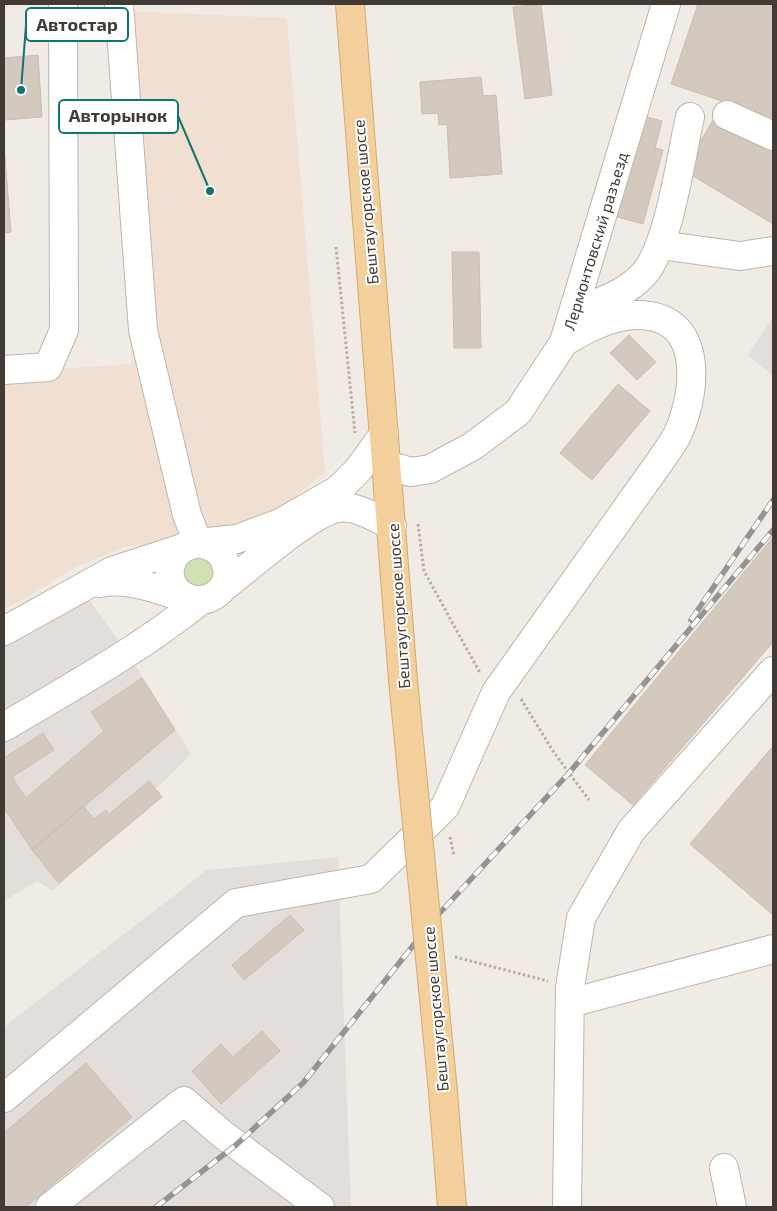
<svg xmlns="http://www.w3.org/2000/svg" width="777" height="1211" viewBox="0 0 777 1211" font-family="'Exo 2',sans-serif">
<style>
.commercial{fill:#f1e0d2}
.industrial{fill:#e3deda}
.green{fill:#d1e1b2}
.building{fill:#d4c9bf;stroke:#cbbdb0}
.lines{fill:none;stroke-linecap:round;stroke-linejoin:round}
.minor-casing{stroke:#beb5ac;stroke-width:30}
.major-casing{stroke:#d6aa6d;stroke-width:30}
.path{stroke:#bbac9b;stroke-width:3;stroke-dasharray:2.5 2.5;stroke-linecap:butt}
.minor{stroke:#fff;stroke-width:28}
.major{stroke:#f3cf9b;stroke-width:28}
.rail-casing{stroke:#949494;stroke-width:5.5}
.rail{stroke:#fff;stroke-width:4;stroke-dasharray:11;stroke-linecap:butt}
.major-bridge-casing{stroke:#d6aa6d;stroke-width:30;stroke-linecap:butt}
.major-bridge{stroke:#f3cf9b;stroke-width:28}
.labels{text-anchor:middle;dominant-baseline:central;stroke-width:4;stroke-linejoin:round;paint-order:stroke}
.street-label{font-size:16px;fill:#423b35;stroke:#fff}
.leader{fill:none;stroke:#0f766e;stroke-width:2}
.callout-dot{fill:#0f766e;stroke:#fff;stroke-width:2}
.callout{fill:#fff;stroke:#0f766e;stroke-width:2}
.callout-label{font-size:18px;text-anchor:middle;font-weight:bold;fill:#423b35}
</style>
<rect width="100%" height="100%" fill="#f0ece5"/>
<path class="commercial" d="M 106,10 L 287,18 L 325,472 L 273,516 L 231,529 L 156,544 L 124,547 L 74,568 L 23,600 L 4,609 L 4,372 L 132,364 Z"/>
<path class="industrial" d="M 773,316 L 773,376 L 748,355 Z
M 89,599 L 133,661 L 191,754 L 53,891 L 37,881 L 4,901 L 4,646 Z
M 338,857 L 351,1207 L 4,1207 L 4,1027 L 207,870 Z"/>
<path class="green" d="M182 572a16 16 0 1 1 32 0a16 16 0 1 1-32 0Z"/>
<path class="building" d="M 541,4 L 552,95 L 525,99 L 513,7 Z
M 698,4 L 773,4 L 773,118 L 671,84 Z
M 38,55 L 42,117 L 4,120 L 4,58 Z
M 481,77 L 483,96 L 496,95 L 502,174 L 450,178 L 447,124 L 439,125 L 438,113 L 422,114 L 420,82 Z
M 643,116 L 662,121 L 655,148 L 663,150 L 643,224 L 617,217 Z
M 715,117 L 773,151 L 773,224 L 683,170 Z
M 4,146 L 11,232 L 4,233 Z
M 452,252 L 479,252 L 481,348 L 454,348 Z
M 629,335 L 656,362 L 637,380 L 610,353 Z
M 618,384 L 650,411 L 592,480 L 560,453 Z
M 773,537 L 773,642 L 633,805 L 585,765 Z
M 142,678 L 175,730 L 32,850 L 4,808 L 4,758 L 43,733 L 54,750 L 12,777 L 26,798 L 104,731 L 91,712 Z
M 773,746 L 773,915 L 690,844 Z
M 149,781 L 162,797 L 59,883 L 32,850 L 83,806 L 94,819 L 106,810 L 109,814 Z
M 290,915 L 304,930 L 244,980 L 232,965 Z
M 262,1031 L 280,1051 L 221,1104 L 192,1071 L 221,1044 L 233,1057 Z
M 86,1063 L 132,1117 L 26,1207 L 4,1207 L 4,1133 Z"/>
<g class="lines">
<g class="minor-casing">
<path id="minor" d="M 119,4 L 143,330 L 187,515 L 198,543
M 727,115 L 773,136
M 660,245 L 740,256 L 773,251
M 574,312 C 598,303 626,294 644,274 C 669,246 681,156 690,117
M 4,370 L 48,367 L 64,330 L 63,4
M 387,465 L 411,472 L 430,469 L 473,446 L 518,412 L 564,342 L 666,4
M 184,547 C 181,550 175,554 173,559 C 158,589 197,615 221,590 C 227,583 229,573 226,565 C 222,550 212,546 198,543
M 99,583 C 128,577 157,589 185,598
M 225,586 C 250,567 310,513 338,508 C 356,505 376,518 392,526
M 4,631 L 112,571 L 198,543 L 237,539 L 280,523 L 338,490 L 358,470 L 384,434
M 4,727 C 71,687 139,650 200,601
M 570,1003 L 773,949
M 4,1098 L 236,903 L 371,879 L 445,807 L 496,692 L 661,460 C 667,451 675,441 679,431 C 698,387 703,313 635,315 C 610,316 586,329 564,342
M 724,1168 L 732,1207
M 50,1207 L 184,1101 L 222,1134 L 320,1207
M 567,1207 L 570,987 L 581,918 L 631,831 L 773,671"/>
</g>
<g class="major-casing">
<path id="major" d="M 350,4 L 403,680
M 443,1092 L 452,1207"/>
</g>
<path class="path" d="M 336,247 L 355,433
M 418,524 L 424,571 L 480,673
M 521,699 L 553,751 L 589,800
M 450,837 L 454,856
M 455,957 L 548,981"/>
<use href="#minor" class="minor"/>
<use href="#major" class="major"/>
<g class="rail-casing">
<path id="rail" d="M 691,620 L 773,500
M 156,1207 L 236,1145 L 303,1083 L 436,917 L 569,773 L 773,530"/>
</g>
<use href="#rail" class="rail"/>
<g class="major-bridge-casing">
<path id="major-bridge" d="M 403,680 L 443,1092"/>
</g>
<use href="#major-bridge" class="major-bridge"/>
</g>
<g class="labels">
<g class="street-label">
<text transform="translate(365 202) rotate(-95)">Бештаугорское шоссе</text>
<text transform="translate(595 241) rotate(-73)">Лермонтовский разъезд</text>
<text transform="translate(398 606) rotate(-94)">Бештаугорское шоссе</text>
<text transform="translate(435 1009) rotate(-95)">Бештаугорское шоссе</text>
</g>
</g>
<path class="leader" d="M21 90L26 25M210 191L178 116"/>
<g class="callout-dot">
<circle cx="21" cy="90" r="5"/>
<circle cx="210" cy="191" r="5"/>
</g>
<g class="callout">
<rect x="26" y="8" width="102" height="33" rx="5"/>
<rect x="59" y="100" width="119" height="33" rx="5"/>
</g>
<g class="callout-label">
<text x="77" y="31">Автостар</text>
<text x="118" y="122">Авторынок</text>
</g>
<rect width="777" height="1211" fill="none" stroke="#423b35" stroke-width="10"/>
</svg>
